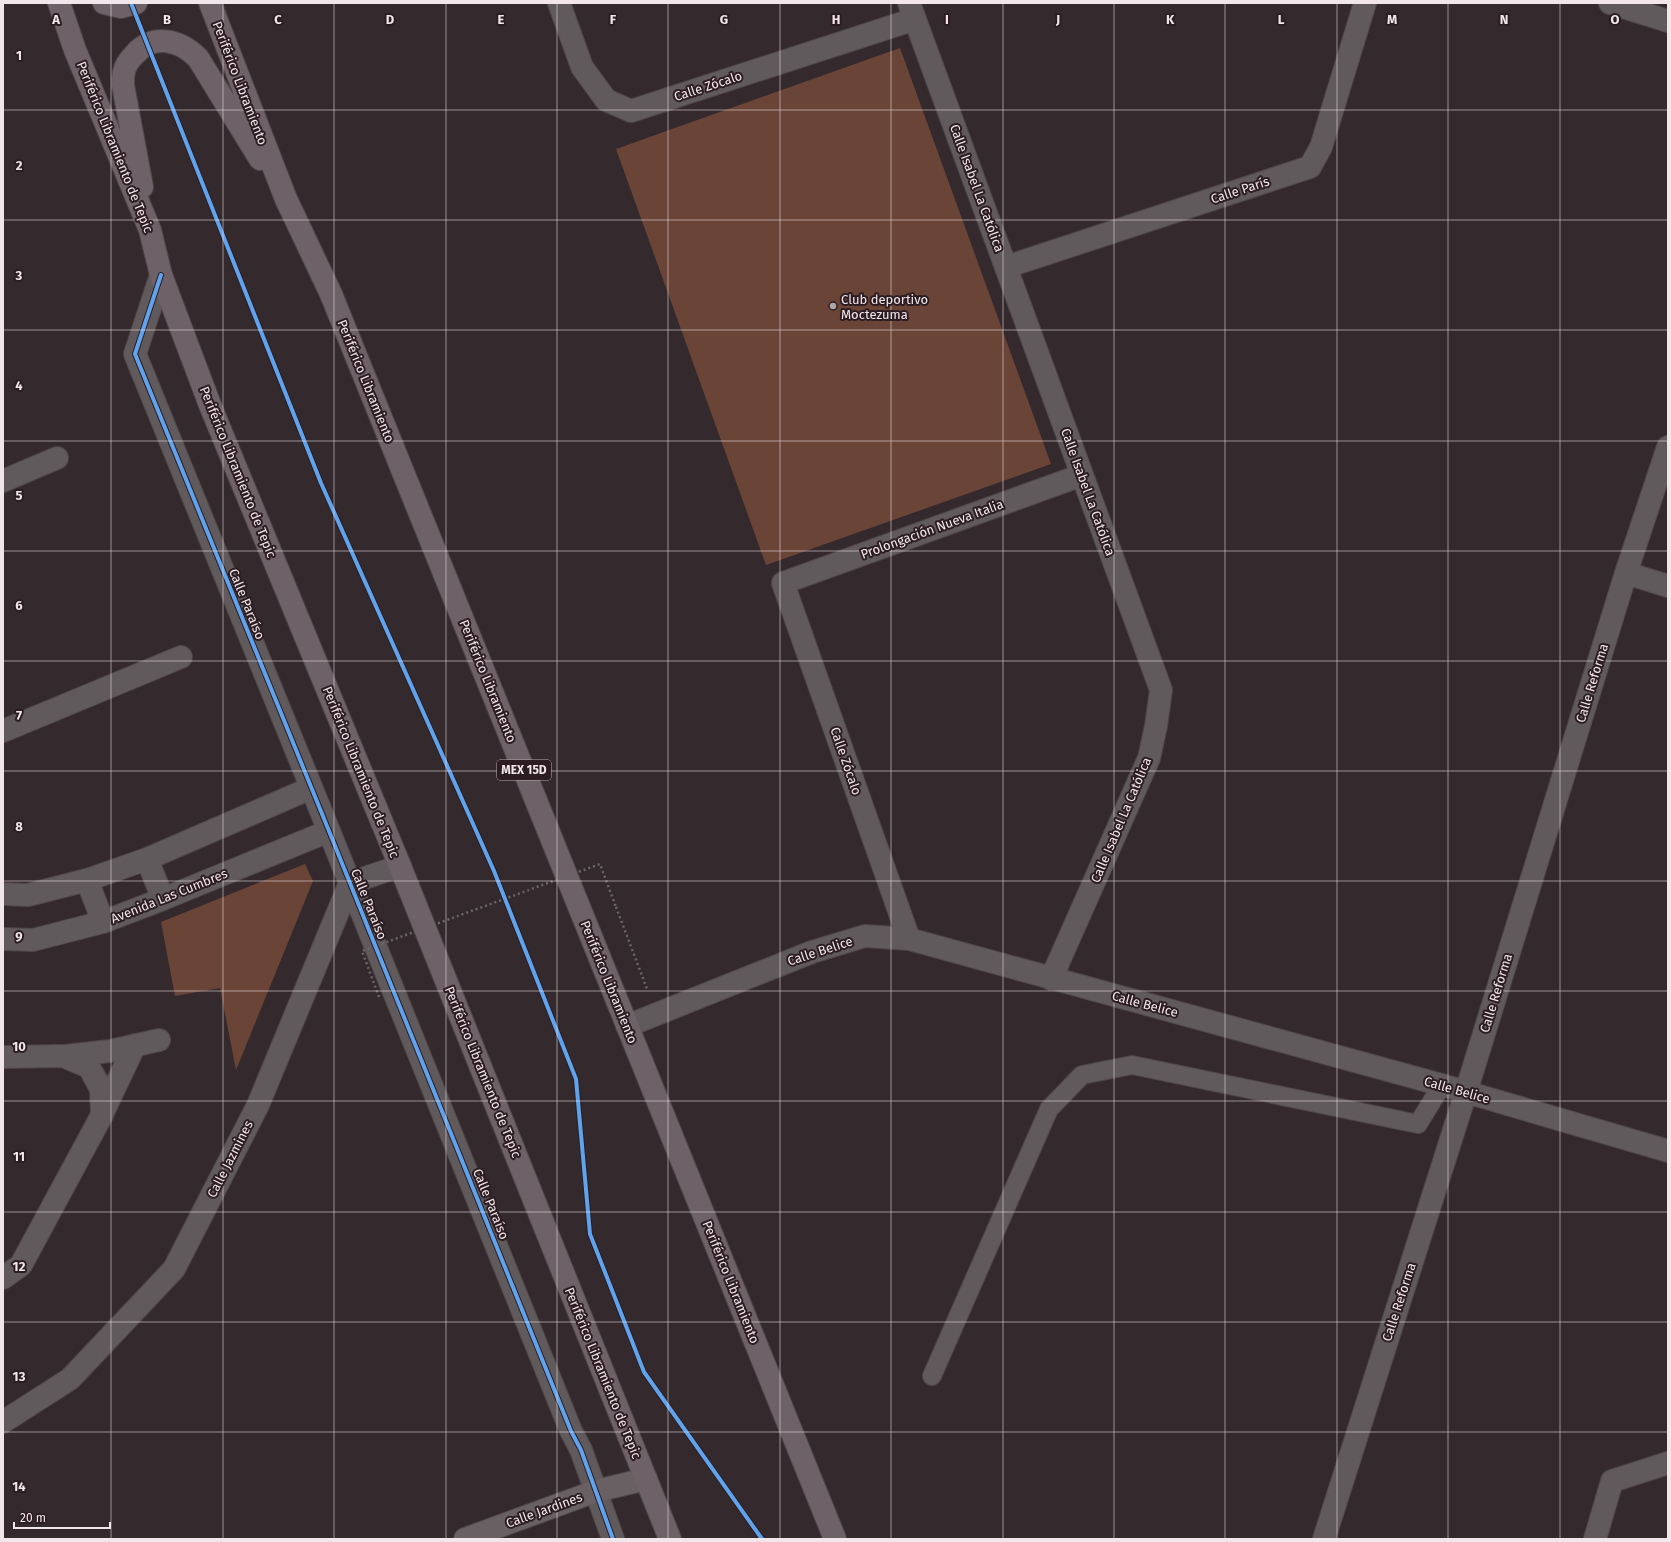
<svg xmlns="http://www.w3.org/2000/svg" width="1671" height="1542" viewBox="0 0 1671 1542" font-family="'Fira Sans',sans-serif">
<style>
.grass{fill:#6a4437}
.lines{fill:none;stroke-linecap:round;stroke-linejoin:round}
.lane-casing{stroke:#4e4648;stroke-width:20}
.street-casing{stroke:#4e4648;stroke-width:24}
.secondary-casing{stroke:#4e4648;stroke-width:24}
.highway-casing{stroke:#4e4648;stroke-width:24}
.path{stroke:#6b6667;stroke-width:2.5;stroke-dasharray:2 3;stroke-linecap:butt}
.lane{stroke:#615a5d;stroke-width:18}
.street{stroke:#615a5d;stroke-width:22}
.secondary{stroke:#686063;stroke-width:22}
.highway{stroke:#6e6168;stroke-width:22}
.path-bridge{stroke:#6b6667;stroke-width:2.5;stroke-dasharray:2 3;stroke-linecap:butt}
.cycleway-casing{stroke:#2c1d22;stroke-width:6}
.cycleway{stroke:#60a3ed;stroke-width:4}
.grid{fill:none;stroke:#f1e6e9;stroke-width:1;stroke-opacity:0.55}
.poi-dot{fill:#afa4a7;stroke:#2c1d22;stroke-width:1.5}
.labels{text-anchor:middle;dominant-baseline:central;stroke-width:4;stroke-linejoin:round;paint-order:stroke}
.shield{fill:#2c1d22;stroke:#b6aaad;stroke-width:1}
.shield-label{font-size:12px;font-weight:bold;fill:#f1e6e9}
.street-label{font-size:13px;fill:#f1e6e9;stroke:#2c1d22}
.poi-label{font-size:13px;fill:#f1e6e9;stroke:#2c1d22;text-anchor:start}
.grid-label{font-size:13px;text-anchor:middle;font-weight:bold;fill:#f1e6e9;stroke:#2c1d22;stroke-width:4;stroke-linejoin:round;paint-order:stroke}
</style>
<rect width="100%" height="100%" fill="#342a2d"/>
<path class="grass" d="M 900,48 L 1051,464 L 766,565 L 616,149 Z
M 305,864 L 313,881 L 236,1070 L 220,988 L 175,996 L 161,922 Z"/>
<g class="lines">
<g class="lane-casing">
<path id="lane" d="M 932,1376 L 1049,1109 L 1082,1075 L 1132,1065 L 1418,1124 L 1442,1085"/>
</g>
<g class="street-casing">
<path id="street" d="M 559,3 L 582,67 L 606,100 L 631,111 L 915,19
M 909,3 L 1161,690 L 1156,726 L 1149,758 L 1051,979
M 1610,3 L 1668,21
M 1006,267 L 1310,167 L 1321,147 L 1365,3
M 161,275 L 135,354 L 329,831 L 571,1431 L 581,1450 L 613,1539
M 3,481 L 57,458
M 1626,573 L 1668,586
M 3,731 L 181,657
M 147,859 L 163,899
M 87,880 L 103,922
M 3,894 L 28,895 L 87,880 L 147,859 L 311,788
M 3,939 L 33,940 L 103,922 L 163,899 L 329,831
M 909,939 L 783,583 L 1082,475
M 627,1026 L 812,952 L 865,936 L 909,939 L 1442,1085 L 1668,1151
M 65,1056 L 110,1051 L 159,1040
M 3,1057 L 63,1056 L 89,1067 L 101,1089 L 102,1115 L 21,1265 L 3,1278
M 103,1112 L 135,1045
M 3,1422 L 70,1379 L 174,1269 L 258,1105 L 350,883 L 400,866
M 1324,1539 L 1466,1092 L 1626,573 L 1668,447
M 1595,1539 L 1612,1481 L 1668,1463"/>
</g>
<g class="secondary-casing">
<path id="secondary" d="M 465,1539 L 596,1491 L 646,1479"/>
</g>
<g class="highway-casing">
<path id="highway" d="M 59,3 L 75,50 L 150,230 L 161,275 L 210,405 L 400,866 L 670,1539
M 104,3 L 121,7 L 136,3
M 210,3 L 286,199 L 331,294 L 835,1539
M 142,187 L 123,85 C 123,81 123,76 124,72 C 125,65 130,59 135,54 C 154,33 180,40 198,58 L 260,159"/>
</g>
<path class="path" d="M 616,907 L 647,989"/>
<use href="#lane" class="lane"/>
<use href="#street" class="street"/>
<use href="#secondary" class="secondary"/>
<use href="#highway" class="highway"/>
<path class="path-bridge" d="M 379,997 L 362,951 L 600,864 L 616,907"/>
<g class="cycleway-casing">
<path id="cycleway" d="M 131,3 L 321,483 L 494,871 L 576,1079 L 590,1234 L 644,1372 L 762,1539
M 161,275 L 135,354 L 329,831 L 571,1431 L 581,1450 L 613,1539"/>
</g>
<use href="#cycleway" class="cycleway"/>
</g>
<path class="grid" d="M 111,3 L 111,1539M 223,3 L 223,1539M 334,3 L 334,1539M 446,3 L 446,1539M 557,3 L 557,1539M 668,3 L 668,1539M 780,3 L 780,1539M 891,3 L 891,1539M 1003,3 L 1003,1539M 1114,3 L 1114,1539M 1225,3 L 1225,1539M 1337,3 L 1337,1539M 1448,3 L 1448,1539M 1560,3 L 1560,1539M 3,110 L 1668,110M 3,220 L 1668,220M 3,330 L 1668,330M 3,441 L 1668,441M 3,551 L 1668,551M 3,661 L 1668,661M 3,771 L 1668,771M 3,881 L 1668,881M 3,991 L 1668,991M 3,1101 L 1668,1101M 3,1212 L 1668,1212M 3,1322 L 1668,1322M 3,1432 L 1668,1432"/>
<circle class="poi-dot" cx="833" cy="306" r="4"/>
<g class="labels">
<rect class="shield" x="497" y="760" width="54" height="20" rx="3"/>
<g class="shield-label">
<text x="524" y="770">MEX 15D</text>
</g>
<g class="street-label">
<text transform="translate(240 83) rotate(69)">Periférico Libramiento</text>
<text transform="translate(708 86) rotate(-18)">Calle Zócalo</text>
<text transform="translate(115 147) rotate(68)">Periférico Libramiento de Tepic</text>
<text transform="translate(977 188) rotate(70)">Calle Isabel La Católica</text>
<text transform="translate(1240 190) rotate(-18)">Calle París</text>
<text transform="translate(366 381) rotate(68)">Periférico Libramiento</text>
<text transform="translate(238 472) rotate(68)">Periférico Libramiento de Tepic</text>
<text transform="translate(1088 492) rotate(70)">Calle Isabel La Católica</text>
<text transform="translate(932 529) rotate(-20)">Prolongación Nueva Italia</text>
<text transform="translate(247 604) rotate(68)">Calle Paraíso</text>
<text transform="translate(488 681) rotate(68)">Periférico Libramiento</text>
<text transform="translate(1592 683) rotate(-73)">Calle Reforma</text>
<text transform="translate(846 761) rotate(71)">Calle Zócalo</text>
<text transform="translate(361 772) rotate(68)">Periférico Libramiento de Tepic</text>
<text transform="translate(1121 820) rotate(-67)">Calle Isabel La Católica</text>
<text transform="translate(169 896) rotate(-22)">Avenida Las Cumbres</text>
<text transform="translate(369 904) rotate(68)">Calle Paraíso</text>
<text transform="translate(820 951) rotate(-18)">Calle Belice</text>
<text transform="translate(609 982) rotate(68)">Periférico Libramiento</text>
<text transform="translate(1496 993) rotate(-73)">Calle Reforma</text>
<text transform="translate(1145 1004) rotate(15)">Calle Belice</text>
<text transform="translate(483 1072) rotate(68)">Periférico Libramiento de Tepic</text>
<text transform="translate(1457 1090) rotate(16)">Calle Belice</text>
<text transform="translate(230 1159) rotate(-63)">Calle Jazmines</text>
<text transform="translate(491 1204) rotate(68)">Calle Paraíso</text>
<text transform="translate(731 1282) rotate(68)">Periférico Libramiento</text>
<text transform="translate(1399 1302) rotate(-72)">Calle Reforma</text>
<text transform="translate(603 1373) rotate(68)">Periférico Libramiento de Tepic</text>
<text transform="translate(544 1510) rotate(-20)">Calle Jardines</text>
</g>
<g class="poi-label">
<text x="841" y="299">Club deportivo<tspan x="841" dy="15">Moctezuma</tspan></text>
</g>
</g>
<g class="grid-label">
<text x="56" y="24">A</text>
<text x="167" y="24">B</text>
<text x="278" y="24">C</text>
<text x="390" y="24">D</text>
<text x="501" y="24">E</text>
<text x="613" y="24">F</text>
<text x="724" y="24">G</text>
<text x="836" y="24">H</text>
<text x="947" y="24">I</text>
<text x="1058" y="24">J</text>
<text x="1170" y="24">K</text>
<text x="1281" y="24">L</text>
<text x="1392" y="24">M</text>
<text x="1504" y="24">N</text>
<text x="1615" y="24">O</text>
<text x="19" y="60">1</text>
<text x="19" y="170">2</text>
<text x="19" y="280">3</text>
<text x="19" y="390">4</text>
<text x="19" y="500">5</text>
<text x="19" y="610">6</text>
<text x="19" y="720">7</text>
<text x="19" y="831">8</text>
<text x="19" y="941">9</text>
<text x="19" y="1051">10</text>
<text x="19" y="1161">11</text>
<text x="19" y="1271">12</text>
<text x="19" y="1381">13</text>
<text x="19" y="1491">14</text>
</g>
<rect width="1671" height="1542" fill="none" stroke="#f1e6e9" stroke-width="8"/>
<path d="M14 1522v6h96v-6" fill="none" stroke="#f1e6e9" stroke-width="2"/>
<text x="20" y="1522" font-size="12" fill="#f1e6e9" stroke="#2c1d22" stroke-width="3" paint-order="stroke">20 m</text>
</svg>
